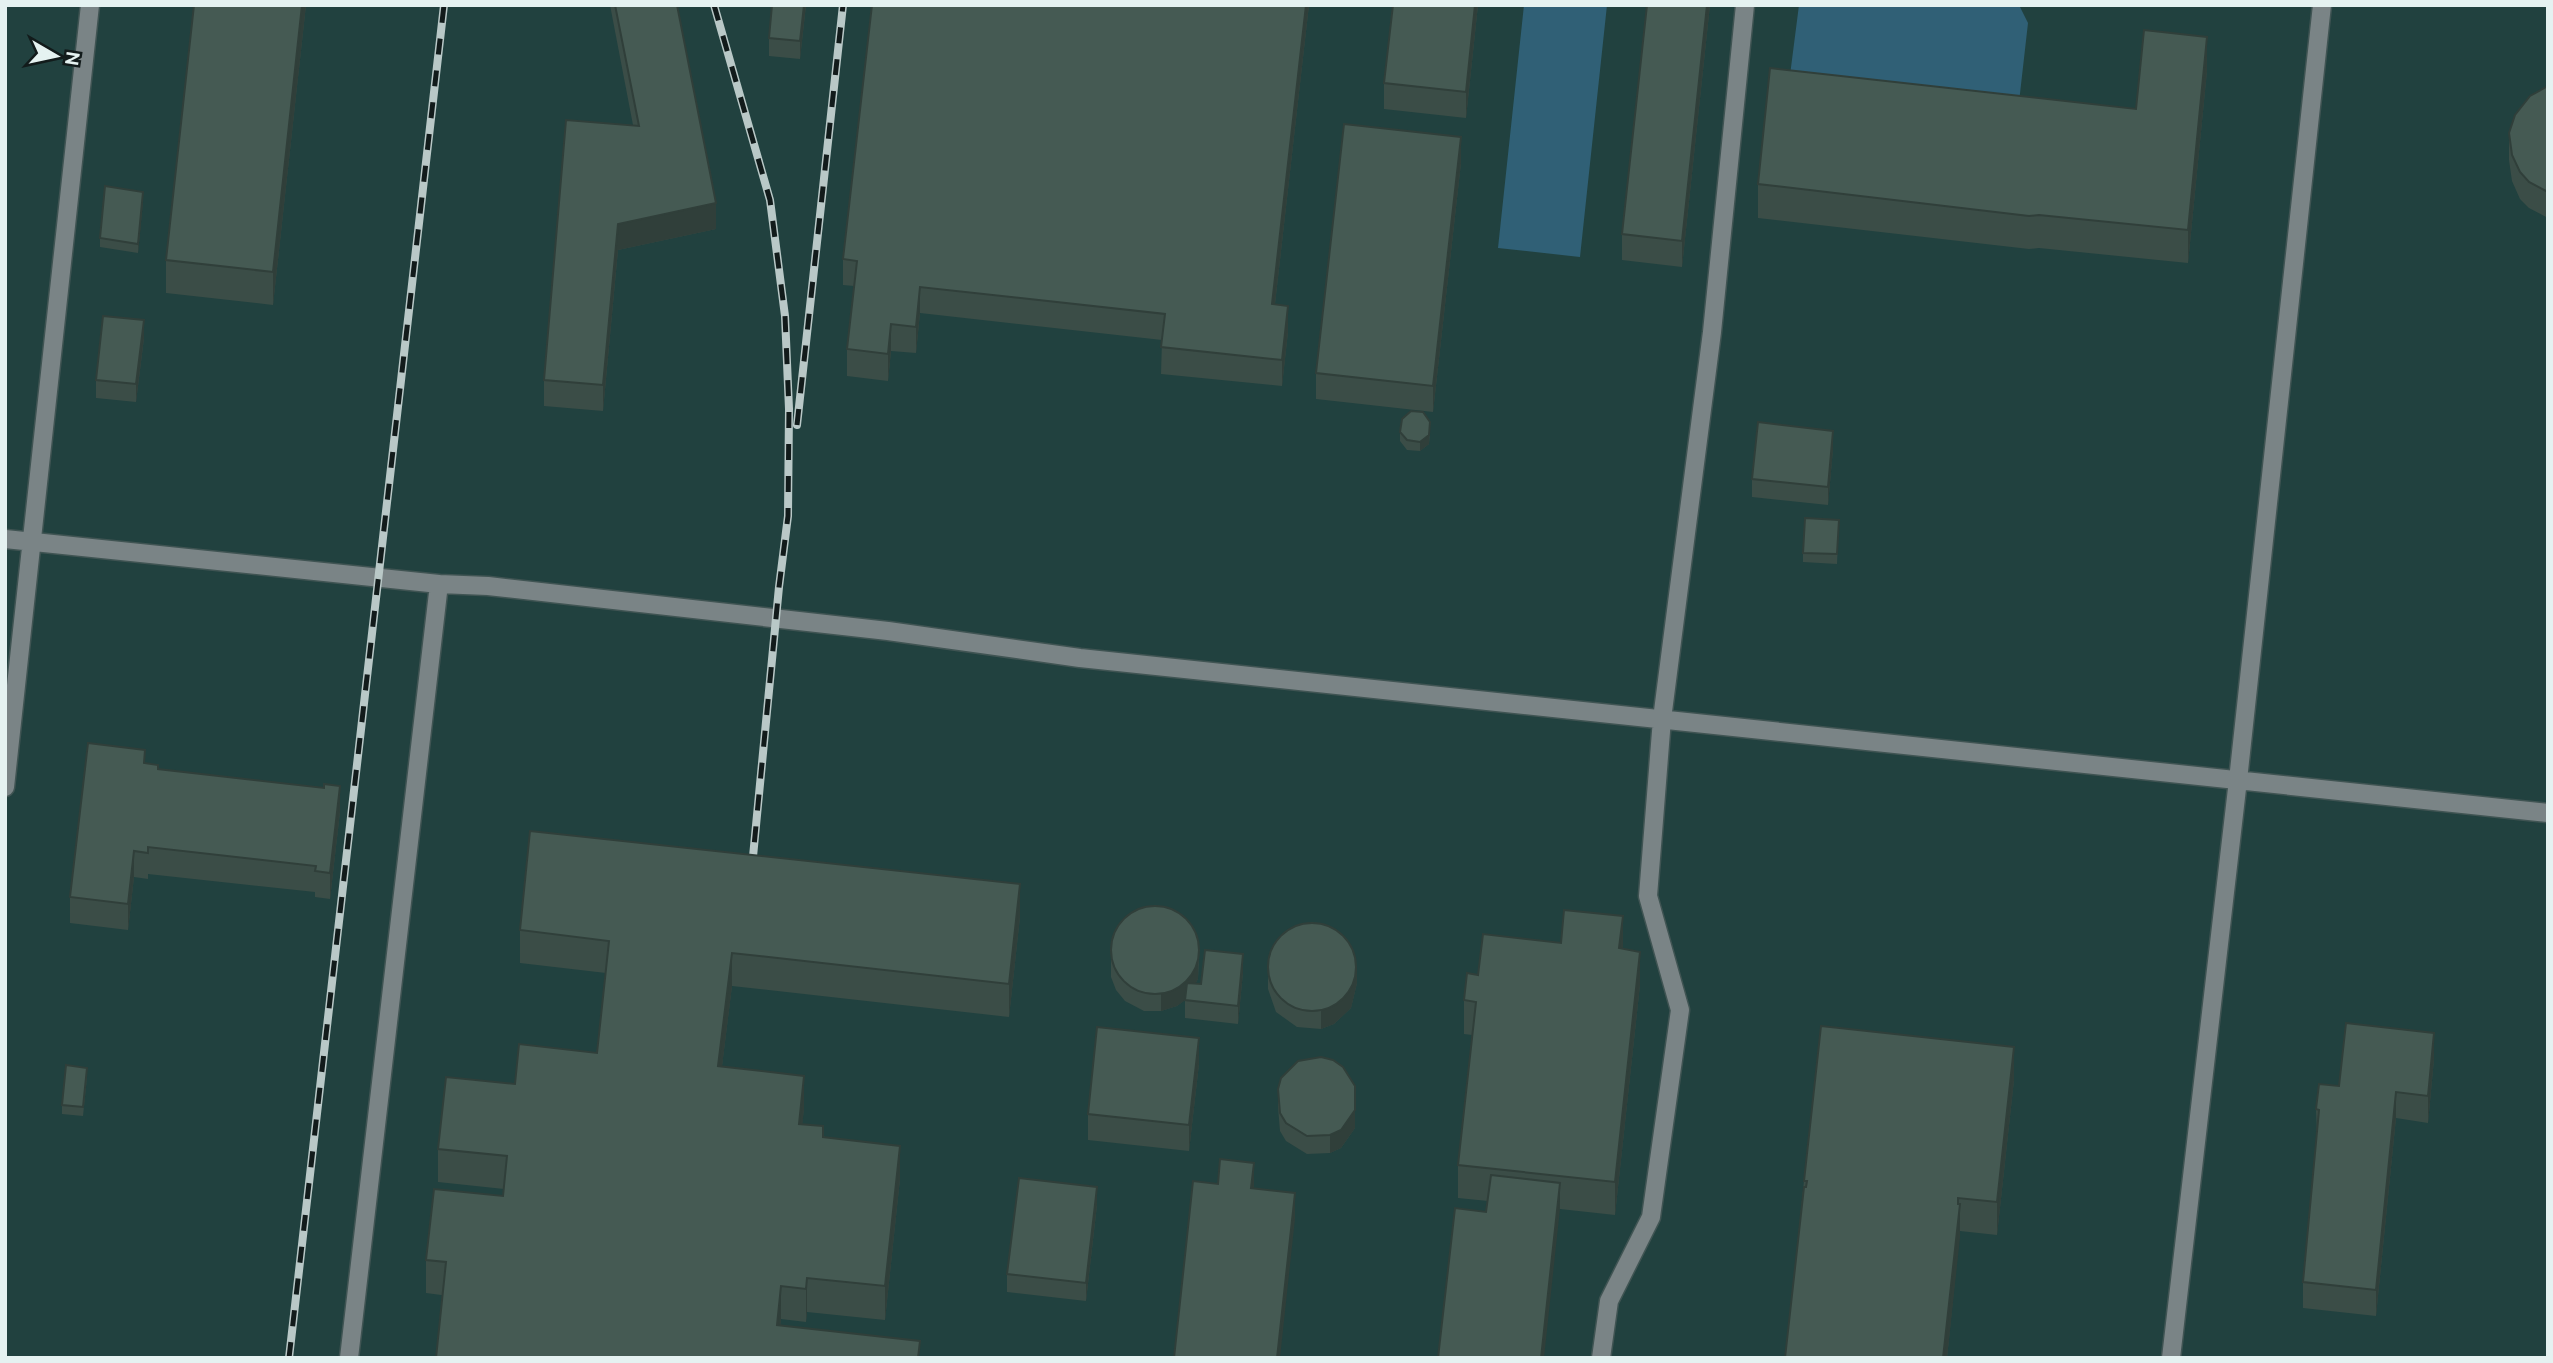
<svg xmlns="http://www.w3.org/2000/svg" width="2553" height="1363" viewBox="0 0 2553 1363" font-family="Ubuntu,sans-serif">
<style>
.built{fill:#21413f}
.water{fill:#306076}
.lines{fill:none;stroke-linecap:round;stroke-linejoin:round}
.minor-casing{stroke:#405453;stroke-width:21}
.minor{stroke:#7a8486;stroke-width:18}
.rail-casing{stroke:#b9c8c7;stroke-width:8}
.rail{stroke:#121b1b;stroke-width:5;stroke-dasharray:16;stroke-linecap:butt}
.wall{fill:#3b4d47}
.shaded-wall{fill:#303f3a}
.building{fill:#455a53;stroke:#303f3a;stroke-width:2}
</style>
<rect width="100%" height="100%" fill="#203635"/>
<path class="built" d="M 5,5 L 2548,5 L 2548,1358 L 5,1358 Z"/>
<path class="water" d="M 1524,5 L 1607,5 L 1580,257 L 1498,248 Z
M 1799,5 L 2019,5 L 2028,23 L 2018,111 L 1789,83 Z"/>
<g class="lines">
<g class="minor-casing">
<path id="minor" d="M 5,539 L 439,584 L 488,586 L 888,631 L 1080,658 L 2548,813
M 5,787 L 90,5
M 349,1358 L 439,584
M 1601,1358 L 1609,1301 L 1651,1217 L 1680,1010 L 1648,896 L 1662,719 L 1712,332 L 1745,5
M 2171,1358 L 2238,780 L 2322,5"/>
</g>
<use href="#minor" class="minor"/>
<g class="rail-casing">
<path id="rail" d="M 714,5 L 770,200 L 785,316 L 789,409 L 788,516 L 779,587 L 752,867
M 797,425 L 843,5
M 289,1358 L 444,5"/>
</g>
<use href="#rail" class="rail"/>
</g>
<path class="wall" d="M 194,5 L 306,5 L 273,305 L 166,293 L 166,260 Z
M 610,5 L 677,5 L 716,229 L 618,250 L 603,411 L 544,406 L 544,380 L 633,125 Z
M 806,5 L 800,59 L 769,56 L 769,38 Z
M 872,5 L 1309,5 L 1275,304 L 1288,332 L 1282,386 L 1161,374 L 1162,340 L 920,313 L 916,353 L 891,351 L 888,381 L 847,376 L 847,349 L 854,286 L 843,285 L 843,259 Z
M 1478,5 L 1466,118 L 1384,109 L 1384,83 Z
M 1710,5 L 1682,267 L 1622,260 L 1622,234 Z
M 2207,71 L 2188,263 L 2039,248 L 2029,249 L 1758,218 L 1758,184 L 2136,109 Z
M 2548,86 L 2548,218 L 2529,208 L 2520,199 L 2512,181 L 2509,160 L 2509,133 Z
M 1461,163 L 1433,412 L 1316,399 L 1316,373 Z
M 143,201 L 138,253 L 100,247 L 100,238 Z
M 144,338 L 136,402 L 96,398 L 96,380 Z
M 1400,432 L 1430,432 L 1429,444 L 1420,451 L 1407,450 L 1400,441 Z
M 1833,449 L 1828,505 L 1752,497 L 1752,479 Z
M 1839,520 L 1837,564 L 1803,562 L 1803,553 Z
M 145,763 L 158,769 L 340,812 L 330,899 L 315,897 L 315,892 L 148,874 L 148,879 L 134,877 L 128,930 L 70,923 L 70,897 Z
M 1020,917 L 1009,1017 L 732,986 L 722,1066 L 804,1109 L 802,1124 L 900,1179 L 885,1320 L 807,1312 L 806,1322 L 781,1319 L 780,1326 L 920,1358 L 426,1293 L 426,1260 L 503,1196 L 504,1189 L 438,1182 L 438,1149 L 515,1084 L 597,1053 L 606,973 L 520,963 L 520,930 Z
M 1111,941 L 1199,960 L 1198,979 L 1195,984 L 1201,984 L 1243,972 L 1238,1024 L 1185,1018 L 1185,1000 L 1177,1006 L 1161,1011 L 1144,1011 L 1125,1001 L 1116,990 L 1111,977 Z
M 1561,943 L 1623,949 L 1640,985 L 1615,1215 L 1560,1209 L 1486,1212 L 1488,1201 L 1458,1198 L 1458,1165 L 1472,1035 L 1464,1034 L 1464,1000 L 1478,975 Z
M 1268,971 L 1357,983 L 1351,1008 L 1334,1024 L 1321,1029 L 1297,1027 L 1276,1012 L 1268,989 Z
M 2434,1059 L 2428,1123 L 2396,1118 L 2376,1316 L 2303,1308 L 2303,1282 L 2317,1136 L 2316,1109 Z
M 1199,1064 L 1189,1151 L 1088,1140 L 1088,1114 Z
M 87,1077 L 83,1116 L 62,1114 L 62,1105 Z
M 2014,1080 L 1997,1235 L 1960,1231 L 1947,1358 L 1785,1358 L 1804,1181 Z
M 1278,1089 L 1355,1128 L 1341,1148 L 1330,1153 L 1307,1154 L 1286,1141 L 1280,1131 L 1278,1107 Z
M 1097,1205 L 1086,1301 L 1007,1292 L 1007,1274 Z"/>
<path class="shaded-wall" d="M 302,5 L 306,5 L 273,305 L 273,272 Z
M 804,5 L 806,5 L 800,59 L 800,41 Z
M 1306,5 L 1309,5 L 1272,330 L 1272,304 Z
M 1475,5 L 1478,5 L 1466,118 L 1466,92 Z
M 1707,5 L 1710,5 L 1682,267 L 1682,241 Z
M 2207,37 L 2207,71 L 2188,263 L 2188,230 Z
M 1461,137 L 1461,163 L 1433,412 L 1433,386 Z
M 143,192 L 143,201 L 138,253 L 138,244 Z
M 716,203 L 716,229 L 618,250 L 603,411 L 603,385 L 618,224 Z
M 920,287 L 920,313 L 916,353 L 916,327 Z
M 1288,306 L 1288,332 L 1282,386 L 1282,360 Z
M 144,320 L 144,338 L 136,402 L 136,384 Z
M 891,324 L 891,351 L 888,381 L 888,354 Z
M 1430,422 L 1429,444 L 1420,451 L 1420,442 Z
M 1833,431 L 1833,449 L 1828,505 L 1828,487 Z
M 340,786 L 340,812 L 330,899 L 330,873 Z
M 134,851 L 134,877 L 128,930 L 128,904 Z
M 1020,884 L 1020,917 L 1009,1017 L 1009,984 Z
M 1623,916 L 1623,950 L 1619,948 Z
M 1199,941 L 1198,979 L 1188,998 L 1177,1006 L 1161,1011 L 1161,993 Z
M 1640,952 L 1640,985 L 1615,1215 L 1615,1182 Z
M 732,953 L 732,986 L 718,1099 L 718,1066 Z
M 1243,954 L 1243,972 L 1238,1024 L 1238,1006 Z
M 1357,965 L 1357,983 L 1351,1008 L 1334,1024 L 1321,1029 L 1321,1011 Z
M 2434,1033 L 2434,1059 L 2428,1123 L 2428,1096 Z
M 1199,1038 L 1199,1064 L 1189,1151 L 1189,1125 Z
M 2014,1047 L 2014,1080 L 1997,1235 L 1997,1202 Z
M 804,1076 L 804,1109 L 799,1157 L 799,1124 Z
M 1355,1086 L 1355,1128 L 1341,1148 L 1330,1153 L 1330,1135 Z
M 2396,1092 L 2396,1118 L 2376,1316 L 2376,1290 Z
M 900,1146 L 900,1179 L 885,1320 L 885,1286 Z
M 1254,1163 L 1254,1189 L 1251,1188 Z
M 1560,1183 L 1560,1209 L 1544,1358 L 1541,1358 Z
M 1097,1187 L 1097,1205 L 1086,1301 L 1086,1283 Z
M 1295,1193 L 1295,1219 L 1280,1358 L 1277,1358 Z
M 1960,1204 L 1960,1238 L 1947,1358 L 1943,1358 Z
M 807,1278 L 807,1312 L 806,1322 L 806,1289 Z
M 781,1286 L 781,1319 L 777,1358 L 777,1325 Z"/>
<path class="building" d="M 194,5 L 302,5 L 273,272 L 166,260 Z
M 615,5 L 677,5 L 716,203 L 618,224 L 603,385 L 544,380 L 566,120 L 639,126 Z
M 772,5 L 804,5 L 800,41 L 769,38 Z
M 872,5 L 1306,5 L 1272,304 L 1288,306 L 1282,360 L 1161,347 L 1165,314 L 920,287 L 916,327 L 891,324 L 888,354 L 847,349 L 857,261 L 843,259 Z
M 1393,5 L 1475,5 L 1466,92 L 1384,83 Z
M 1647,5 L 1707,5 L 1682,241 L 1622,234 Z
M 2144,30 L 2207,37 L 2188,230 L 2039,215 L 2029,216 L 1758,184 L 1770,68 L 2136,109 Z
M 2548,86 L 2548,192 L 2529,182 L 2520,172 L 2512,155 L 2509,133 L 2515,115 L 2530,96 Z
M 1344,124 L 1461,137 L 1433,386 L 1316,373 Z
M 105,186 L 143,192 L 138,244 L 100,238 Z
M 103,316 L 144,320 L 136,384 L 96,380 Z
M 1411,411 L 1423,412 L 1430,422 L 1429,435 L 1420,442 L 1407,440 L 1400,432 L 1402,419 Z
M 1758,422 L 1833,431 L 1828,487 L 1752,479 Z
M 1805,518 L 1839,520 L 1837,554 L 1803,553 Z
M 88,743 L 145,750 L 144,763 L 158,765 L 158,769 L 324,788 L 324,784 L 340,786 L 330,873 L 315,871 L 316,866 L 148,847 L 148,853 L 134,851 L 128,904 L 70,897 Z
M 530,831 L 1020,884 L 1009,984 L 732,953 L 718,1066 L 804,1076 L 799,1124 L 823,1126 L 823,1137 L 900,1146 L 885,1286 L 807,1278 L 806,1289 L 781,1286 L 777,1325 L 920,1341 L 918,1358 L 436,1358 L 446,1262 L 426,1260 L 434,1189 L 503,1196 L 507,1156 L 438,1149 L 446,1077 L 515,1084 L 519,1044 L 597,1053 L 609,941 L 520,930 Z
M1111 950a44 44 0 1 1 88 0a44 44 0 1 1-88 0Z
M 1564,910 L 1623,916 L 1619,948 L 1640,952 L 1615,1182 L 1458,1165 L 1476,1002 L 1464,1000 L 1467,973 L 1478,975 L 1483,934 L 1561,943 Z
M1268 967a44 44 0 1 1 88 0a44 44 0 1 1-88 0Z
M 1205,950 L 1243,954 L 1238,1006 L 1185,1000 L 1187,983 L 1201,984 Z
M 2346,1023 L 2434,1033 L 2428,1096 L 2396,1092 L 2376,1290 L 2303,1282 L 2319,1110 L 2316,1109 L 2319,1084 L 2339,1086 Z
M 1821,1026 L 2014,1047 L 1997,1202 L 1958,1198 L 1958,1204 L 1960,1204 L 1943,1358 L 1785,1358 L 1804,1187 L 1806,1187 L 1807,1181 L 1804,1181 Z
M 1097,1027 L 1199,1038 L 1189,1125 L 1088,1114 Z
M 1321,1057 L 1333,1060 L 1343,1067 L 1355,1086 L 1355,1110 L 1341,1130 L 1330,1135 L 1307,1136 L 1286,1123 L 1280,1113 L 1278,1089 L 1281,1078 L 1298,1061 Z
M 66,1065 L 87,1068 L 83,1107 L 62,1105 Z
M 1220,1159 L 1254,1163 L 1251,1188 L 1295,1193 L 1277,1358 L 1174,1358 L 1193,1181 L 1218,1184 Z
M 1491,1175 L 1560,1183 L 1541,1358 L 1438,1358 L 1455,1208 L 1486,1212 Z
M 1019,1178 L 1097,1187 L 1086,1283 L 1007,1274 Z"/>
<rect width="2553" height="1363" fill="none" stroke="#e5f2f1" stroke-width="14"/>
<g transform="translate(56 56) rotate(99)" stroke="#121b1b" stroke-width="5" paint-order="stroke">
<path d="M0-5L12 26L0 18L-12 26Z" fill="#e5f2f1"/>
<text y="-10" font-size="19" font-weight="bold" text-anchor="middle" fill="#e5f2f1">N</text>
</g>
</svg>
